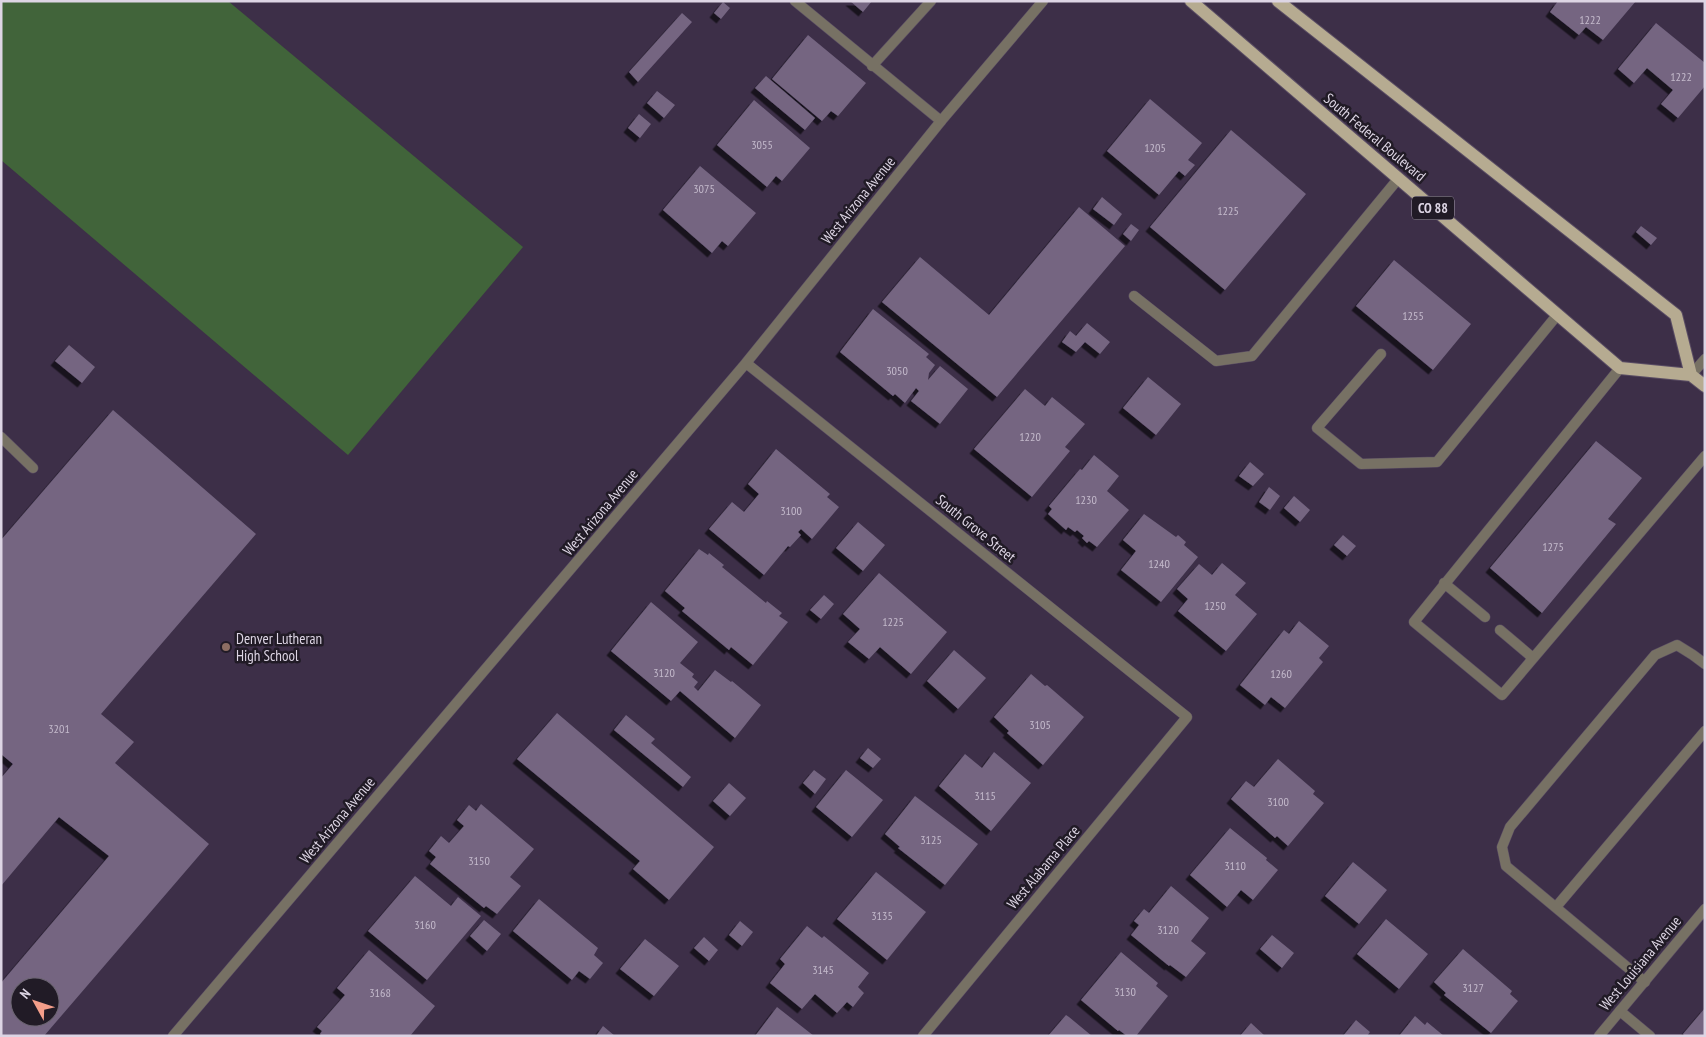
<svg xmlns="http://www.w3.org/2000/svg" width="1706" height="1037" viewBox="0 0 1706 1037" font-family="'PT Sans Narrow',sans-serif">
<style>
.pitch{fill:#41643a}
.building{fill:#746581;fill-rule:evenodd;filter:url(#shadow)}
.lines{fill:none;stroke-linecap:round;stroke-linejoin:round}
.service-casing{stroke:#5a4d64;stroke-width:11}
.minor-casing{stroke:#5a4d64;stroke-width:11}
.tertiary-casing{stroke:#5a4d64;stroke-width:11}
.primary-casing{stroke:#5a4d64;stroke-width:14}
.service{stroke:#777164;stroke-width:10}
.minor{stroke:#777164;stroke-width:10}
.tertiary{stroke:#777164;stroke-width:10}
.primary{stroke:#b6ab91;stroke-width:12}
.education-dot{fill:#8d6e63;stroke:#211b26;stroke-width:2}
.labels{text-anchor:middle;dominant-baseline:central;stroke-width:5;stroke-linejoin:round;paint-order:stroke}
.number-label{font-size:12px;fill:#c3b9cb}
.shield{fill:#211b26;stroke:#a59dab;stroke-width:1}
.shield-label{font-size:14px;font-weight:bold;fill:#ddd5e4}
.street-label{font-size:15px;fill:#ddd5e4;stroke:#211b26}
.poi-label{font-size:15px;fill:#ddd5e4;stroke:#211b26;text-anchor:start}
</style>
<defs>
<filter id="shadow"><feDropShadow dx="-4.5" dy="4.5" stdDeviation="0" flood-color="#0009"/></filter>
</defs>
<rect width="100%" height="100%" fill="#3d2f48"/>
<path class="pitch" d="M 1,1 L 228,1 L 523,247 L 348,455 L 1,160 Z"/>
<path class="building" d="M 850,1 L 872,1 L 863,12 Z
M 1558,1 L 1636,1 L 1603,40 L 1586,27 L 1579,35 L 1550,12 Z
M 723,2 L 730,8 L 721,19 L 714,13 Z
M 682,13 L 692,22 L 638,82 L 629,72 Z
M 1656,23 L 1705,63 L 1705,86 L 1678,118 L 1661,104 L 1673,90 L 1647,68 L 1634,83 L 1618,69 Z
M 808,35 L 866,83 L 838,116 L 831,111 L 822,121 L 772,79 Z
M 766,76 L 815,118 L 805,130 L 755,88 Z
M 657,91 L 675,105 L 664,118 L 647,103 Z
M 1150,99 L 1202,143 L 1188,160 L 1195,165 L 1185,176 L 1179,171 L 1159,195 L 1107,151 Z
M 754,100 L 810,148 L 782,181 L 776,176 L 767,187 L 717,145 Z
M 639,114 L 651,124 L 640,138 L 628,128 Z
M 1231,130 L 1306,194 L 1225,290 L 1150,227 Z
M 700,166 L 756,213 L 728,246 L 722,241 L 712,253 L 663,210 Z
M 1102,197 L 1122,214 L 1114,225 L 1093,209 Z
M 1079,207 L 1125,246 L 997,397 L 882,302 L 920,257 L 989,315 Z
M 1131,224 L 1139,230 L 1131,241 L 1123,234 Z
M 1641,226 L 1657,238 L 1651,245 L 1636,232 Z
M 1394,260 L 1471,324 L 1433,370 L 1356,306 Z
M 873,309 L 929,354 L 926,357 L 935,365 L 929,373 L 928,380 L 940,366 L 968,389 L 940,424 L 911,401 L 919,391 L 916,388 L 905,403 L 895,394 L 893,396 L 840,352 Z
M 1087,323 L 1110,342 L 1100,354 L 1085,342 L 1076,352 L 1062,342 L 1070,331 L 1076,336 Z
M 69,345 L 95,367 L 82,383 L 55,361 Z
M 1148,377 L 1181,404 L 1156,435 L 1123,408 Z
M 1025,389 L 1045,406 L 1052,397 L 1085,424 L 1065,447 L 1070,451 L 1032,497 L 974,449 Z
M 113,410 L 256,534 L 101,714 L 134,742 L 115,763 L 209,844 L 44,1036 L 1,1036 L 1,983 L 109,856 L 59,817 L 1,886 L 1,778 L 13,764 L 1,754 L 1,540 ZM 20,987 L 50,987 L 50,1017 L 20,1017 Z
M 1596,441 L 1642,478 L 1608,519 L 1616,524 L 1542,613 L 1490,568 Z
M 776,449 L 830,494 L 827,497 L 839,507 L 812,539 L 801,529 L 798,532 L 801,535 L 790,547 L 788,546 L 764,575 L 709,529 L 732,502 L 744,512 L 759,494 L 748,484 Z
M 1094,455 L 1119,476 L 1107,491 L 1129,510 L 1097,547 L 1089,541 L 1087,543 L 1082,538 L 1084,536 L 1077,530 L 1075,532 L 1068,527 L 1066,530 L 1048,514 L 1052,509 L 1049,506 L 1080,469 L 1082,470 Z
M 1250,462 L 1264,474 L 1253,486 L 1239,476 Z
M 1269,487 L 1280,496 L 1270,510 L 1259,502 Z
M 1294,496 L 1310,510 L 1300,522 L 1284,508 Z
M 1144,514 L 1176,537 L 1178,535 L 1186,542 L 1184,545 L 1198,557 L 1161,602 L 1121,570 L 1136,551 L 1123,540 Z
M 858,522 L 885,545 L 863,571 L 836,548 Z
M 1343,535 L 1356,546 L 1347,556 L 1334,545 Z
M 699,549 L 708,555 L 709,553 L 724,565 L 722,567 L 766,603 L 767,601 L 782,613 L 779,616 L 788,622 L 753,665 L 731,647 L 729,650 L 682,611 L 685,608 L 665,591 Z
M 1222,563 L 1246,583 L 1235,595 L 1257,614 L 1226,651 L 1178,611 L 1188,599 L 1177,589 L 1199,564 L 1212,575 Z
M 879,573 L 947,632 L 911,674 L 880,647 L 869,659 L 848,642 L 860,629 L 843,614 Z
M 824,595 L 834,604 L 821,619 L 810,610 Z
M 651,602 L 698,642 L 680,663 L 694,674 L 692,677 L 698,682 L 694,687 L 698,691 L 715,670 L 731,682 L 732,681 L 761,705 L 735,738 L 680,691 L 671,701 L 611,651 Z
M 1299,621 L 1329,646 L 1319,658 L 1323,662 L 1285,708 L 1271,697 L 1265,705 L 1240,685 L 1284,630 L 1289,634 Z
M 954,650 L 986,678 L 958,709 L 927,681 Z
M 1031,674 L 1045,686 L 1047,685 L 1084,717 L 1043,765 L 1007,733 L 1009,731 L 994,717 Z
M 557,713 L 714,847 L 669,900 L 633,869 L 640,861 L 517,759 Z
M 626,715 L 655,739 L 651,743 L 691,777 L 683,787 L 614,730 Z
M 868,748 L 881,759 L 873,768 L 860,758 Z
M 994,752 L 1031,783 L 991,831 L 939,786 L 965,754 L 982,768 Z
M 1278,759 L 1315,791 L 1313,794 L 1324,803 L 1288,846 L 1277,836 L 1275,838 L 1231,799 L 1246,781 L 1254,787 Z
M 814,770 L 826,779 L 815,794 L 803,783 Z
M 846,770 L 883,800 L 852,837 L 816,807 Z
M 729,783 L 746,798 L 730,816 L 713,801 Z
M 915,796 L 978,844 L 945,885 L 898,848 L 900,847 L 885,834 Z
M 481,804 L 534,849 L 510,877 L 521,886 L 497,914 L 486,906 L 484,908 L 430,864 L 436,857 L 429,851 L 441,836 L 449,843 L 464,826 L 457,820 L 469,805 L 476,811 Z
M 1230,828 L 1267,858 L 1266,860 L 1278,870 L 1253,900 L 1241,890 L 1227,907 L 1190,875 Z
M 1353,862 L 1387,890 L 1359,924 L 1325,896 Z
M 876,872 L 926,912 L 887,960 L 837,919 Z
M 415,876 L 451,906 L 458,897 L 481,916 L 427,980 L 368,931 Z
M 1171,886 L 1209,918 L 1191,941 L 1206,953 L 1186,977 L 1170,965 L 1169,966 L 1131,935 L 1139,925 L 1134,921 L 1144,909 L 1149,913 Z
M 539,899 L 598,948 L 594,955 L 603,963 L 590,979 L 579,971 L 572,980 L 513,931 Z
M 1386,919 L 1428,954 L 1399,989 L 1357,954 Z
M 484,920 L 501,934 L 487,951 L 470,936 Z
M 740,921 L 753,932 L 742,946 L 729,935 Z
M 807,926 L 822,938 L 824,936 L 869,973 L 858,987 L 864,993 L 853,1007 L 847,1002 L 837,1013 L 815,994 L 802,1009 L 770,983 L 785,964 L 780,959 Z
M 1272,935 L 1294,953 L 1282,968 L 1260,949 Z
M 704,937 L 718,950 L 709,961 L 694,948 Z
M 645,939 L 679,966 L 654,996 L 620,969 Z
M 1463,949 L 1512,991 L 1510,994 L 1518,1001 L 1491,1033 L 1444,995 L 1446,993 L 1434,982 Z
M 369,950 L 435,1006 L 410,1036 L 322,1036 L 320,1034 L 322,1031 L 317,1027 L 345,995 L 337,988 Z
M 1121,952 L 1158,983 L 1156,986 L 1168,996 L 1136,1036 L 1127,1036 L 1119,1030 L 1118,1031 L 1081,1000 Z
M 777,1007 L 814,1036 L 755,1036 Z
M 1705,1008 L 1705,1036 L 1685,1036 L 1683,1034 Z
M 1066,1015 L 1069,1017 L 1092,1036 L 1048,1036 Z
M 1415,1016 L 1425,1025 L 1427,1022 L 1444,1036 L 1399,1036 Z
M 1356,1020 L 1370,1032 L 1367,1036 L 1343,1036 Z
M 1251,1023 L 1265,1036 L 1240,1036 Z
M 603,1026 L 615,1036 L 596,1036 Z"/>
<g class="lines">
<g class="service-casing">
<path id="service" d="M 795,1 L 941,121
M 872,66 L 931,1
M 1134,296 L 1216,361 L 1252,356 L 1398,179
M 1381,354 L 1317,428 L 1361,464 L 1437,462 L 1558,314
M 1620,368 L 1414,622 L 1502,695 L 1705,456
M 1,437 L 33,468
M 1444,583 L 1485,617
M 1500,630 L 1533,658
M 1556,907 L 1705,731
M 1645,982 L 1506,866 L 1502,847 L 1510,827 L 1655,655 L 1677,645 L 1693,655 L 1705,664
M 1620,1011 L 1650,1036"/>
</g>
<g class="minor-casing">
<path id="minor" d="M 746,363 L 1187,717 L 923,1036
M 1691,375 L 1705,359
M 173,1036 L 746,363 L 941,121 L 1043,1"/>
</g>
<g class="tertiary-casing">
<path id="tertiary" d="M 1599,1036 L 1705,909"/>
</g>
<g class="primary-casing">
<path id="primary" d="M 1191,1 L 1620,368 L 1691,375 L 1705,386
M 1278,1 L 1676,315 L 1691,375"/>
</g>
<use href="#service" class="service"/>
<use href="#minor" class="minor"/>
<use href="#tertiary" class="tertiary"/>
<use href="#primary" class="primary"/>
</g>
<circle class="education-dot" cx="226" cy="647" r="5"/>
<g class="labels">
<g class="number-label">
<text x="1590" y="19">1222</text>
<text x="1681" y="76">1222</text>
<text x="762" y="144">3055</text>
<text x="1155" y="147">1205</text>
<text x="704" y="188">3075</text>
<text x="1228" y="210">1225</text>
<text x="1413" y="315">1255</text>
<text x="897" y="370">3050</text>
<text x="1030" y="436">1220</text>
<text x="1086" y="499">1230</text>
<text x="791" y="510">3100</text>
<text x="1553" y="546">1275</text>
<text x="1159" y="563">1240</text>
<text x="1215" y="605">1250</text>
<text x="893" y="621">1225</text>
<text x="664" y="672">3120</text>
<text x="1281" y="673">1260</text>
<text x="1040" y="724">3105</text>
<text x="59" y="728">3201</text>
<text x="985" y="795">3115</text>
<text x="1278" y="801">3100</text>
<text x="931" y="839">3125</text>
<text x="479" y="860">3150</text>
<text x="1235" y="865">3110</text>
<text x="882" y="915">3135</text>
<text x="425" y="924">3160</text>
<text x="1168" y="929">3120</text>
<text x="823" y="969">3145</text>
<text x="1473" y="987">3127</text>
<text x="1125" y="991">3130</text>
<text x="380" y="992">3168</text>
</g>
<rect class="shield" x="1412" y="196.5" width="42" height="23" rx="4"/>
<g class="shield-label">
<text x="1433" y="208">CO 88</text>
</g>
<g class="street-label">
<text transform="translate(1375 137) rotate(40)">South Federal Boulevard</text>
<text transform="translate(858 200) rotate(-51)">West Arizona Avenue</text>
<text transform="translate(600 512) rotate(-50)">West Arizona Avenue</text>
<text transform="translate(976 528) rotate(39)">South Grove Street</text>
<text transform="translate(337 820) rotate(-50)">West Arizona Avenue</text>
<text transform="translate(1043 867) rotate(-50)">West Alabama Place</text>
<text transform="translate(1640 963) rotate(-50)">West Louisiana Avenue</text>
</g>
<g class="poi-label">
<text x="236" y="638">Denver Lutheran<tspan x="236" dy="17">High School</tspan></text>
</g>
</g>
<rect width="1706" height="1037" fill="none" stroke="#ddd5e4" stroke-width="5"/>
<g transform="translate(35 1002) rotate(310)"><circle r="24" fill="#211b26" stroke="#6c6572"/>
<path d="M0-4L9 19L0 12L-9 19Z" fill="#f49e8a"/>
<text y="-8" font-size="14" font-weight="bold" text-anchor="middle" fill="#ddd5e4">N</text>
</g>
</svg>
